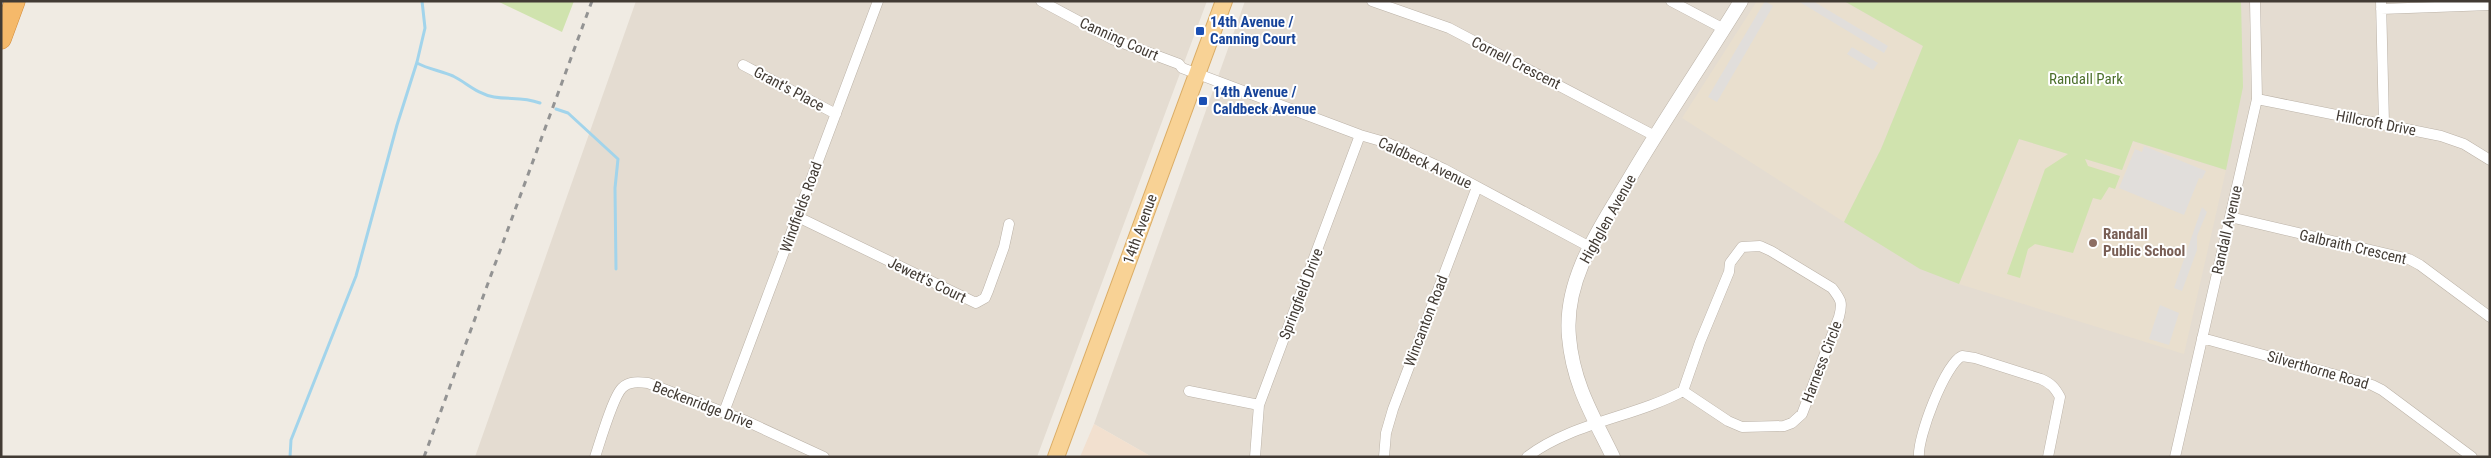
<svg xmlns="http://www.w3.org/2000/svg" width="2491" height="458" viewBox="0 0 2491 458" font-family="'Roboto Condensed',sans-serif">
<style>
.residential{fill:#e4dcd1}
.commercial{fill:#f2e0cf}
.education{fill:#e9dfce}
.green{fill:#d0e3ae}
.parking{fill:#e1dedb}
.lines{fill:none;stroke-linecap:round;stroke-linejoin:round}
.stream{stroke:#a2d4eb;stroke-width:3}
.minor-casing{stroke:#bbb2a7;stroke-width:11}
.tertiary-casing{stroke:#bbb2a7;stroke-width:15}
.primary-casing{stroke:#dbad66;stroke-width:18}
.motorway-casing{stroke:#d38c3b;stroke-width:21}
.minor{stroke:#fff;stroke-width:10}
.tertiary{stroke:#fff;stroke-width:14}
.primary{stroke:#f8d295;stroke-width:16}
.motorway{stroke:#f5b96a;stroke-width:20}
.rail{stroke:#939393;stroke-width:3;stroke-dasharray:6 6;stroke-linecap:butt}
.transit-dot{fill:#1a4fb4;stroke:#fff;stroke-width:2}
.education-dot{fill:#8d6e63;stroke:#fff;stroke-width:2}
.labels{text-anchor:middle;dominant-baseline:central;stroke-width:4;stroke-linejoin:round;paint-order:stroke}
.transit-label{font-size:15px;font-weight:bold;fill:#164399;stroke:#fff;text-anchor:start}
.street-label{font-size:15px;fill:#423b34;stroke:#fff}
.park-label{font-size:15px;fill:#4b6f2b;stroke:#fff}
.education-label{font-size:15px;font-weight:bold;fill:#785e54;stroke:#fff;text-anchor:start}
</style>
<rect width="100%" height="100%" fill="#f0ebe3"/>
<path class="residential" d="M 636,1 L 1207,1 L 1037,457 L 475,457 Z
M 1245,1 L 2490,1 L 2490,457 L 1152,457 L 1094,424 Z"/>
<path class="commercial" d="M 1094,424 L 1152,457 L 1080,457 Z"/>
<path class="education" d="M 1757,1 L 1844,1 L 1923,46 L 1881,149 L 1844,222 L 1682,118 Z
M 2019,139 L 2122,170 L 2132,141 L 2226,170 L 2184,354 L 1959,284 Z"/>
<path class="green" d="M 497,1 L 574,1 L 562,32 Z
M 1844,1 L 2241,1 L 2243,87 L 2226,170 L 2133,141 L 2122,170 L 2085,159 L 2088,166 L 2120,176 L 2115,189 L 2109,187 L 2101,200 L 2093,198 L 2073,253 L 2035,244 L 2028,249 L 2020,278 L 2007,274 L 2045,169 L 2068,154 L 2019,139 L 1959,284 L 1920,269 L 1844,222 L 1881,149 L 1923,46 Z"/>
<path class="parking" d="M 1765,1 L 1773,6 L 1717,102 L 1708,97 Z
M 1798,1 L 1813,1 L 1888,46 L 1884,53 Z
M 1852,47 L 1878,63 L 1873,70 L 1847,54 Z
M 2144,146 L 2206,171 L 2202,179 L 2199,178 L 2184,215 L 2119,188 L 2135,149 L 2142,152 Z
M 2202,207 L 2207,212 L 2197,236 L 2197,250 L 2182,291 L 2174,288 Z
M 2160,305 L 2179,313 L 2169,345 L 2149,339 Z"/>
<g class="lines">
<path class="stream" d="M 417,63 C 428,69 441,71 453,76 C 467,83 477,94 494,97 C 512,100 521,96 540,103
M 556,109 L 568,113 L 618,159 L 615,188 L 616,269
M 290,457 L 291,440 L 356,276 L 397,125 L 417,62 L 425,28 L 422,1"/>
<g class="minor-casing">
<path id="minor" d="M 1041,1 L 1112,39 L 1179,64 L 1182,68 L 1360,135 L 1388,143 L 1444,169 L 1590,247
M 1372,1 L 1449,28 L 1655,136
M 1671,1 L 1724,29
M 2381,1 L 2384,124
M 2381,9 L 2490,5
M 743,65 L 836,114
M 2257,99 L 2441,136 L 2464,144 L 2490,160
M 798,217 L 976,303 L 985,298 L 988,291 L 1004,247 L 1009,224
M 2230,217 L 2409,259 L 2420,265 L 2490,317
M 2202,338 L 2372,385 L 2382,390 L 2472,457
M 1189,391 L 1259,405
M 724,412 L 878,1
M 595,457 C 600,442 613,397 622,388 C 629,381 639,382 648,383 L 746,421 L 824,457
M 1255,457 L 1259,405 L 1360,135
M 1384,457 L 1386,433 L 1393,409 L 1477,187
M 1527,457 C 1571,423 1635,417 1683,391 L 1700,342 L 1729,272 L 1730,263 L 1742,247 L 1760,246 L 1771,251 L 1832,288 C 1841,300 1843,302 1839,317 L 1802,414 L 1792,423 L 1784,426 L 1742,427 L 1728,421 L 1683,391
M 1919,457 C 1917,438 1945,364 1962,356 L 1975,358 L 2041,379 C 2051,383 2055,388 2060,397 L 2048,457
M 2175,457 L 2257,99 L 2255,1"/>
</g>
<g class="tertiary-casing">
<path id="tertiary" d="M 1613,457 C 1593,416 1573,384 1569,337 C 1563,276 1605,221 1634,171 C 1668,114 1706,58 1741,1"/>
</g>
<g class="primary-casing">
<path id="primary" d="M 1056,457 L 1224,1"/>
</g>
<g class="motorway-casing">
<path id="motorway" d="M 1,39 L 15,1"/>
</g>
<use href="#minor" class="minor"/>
<use href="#tertiary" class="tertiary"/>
<use href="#primary" class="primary"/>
<use href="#motorway" class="motorway"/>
<path class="rail" d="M 424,457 L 592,1"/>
</g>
<g class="transit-dot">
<rect x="1195" y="26" width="10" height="10" rx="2.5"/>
<rect x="1198" y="96" width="10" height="10" rx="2.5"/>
</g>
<circle class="education-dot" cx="2093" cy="243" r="5"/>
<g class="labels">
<g class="transit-label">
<text x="1210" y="22">14th Avenue /<tspan x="1210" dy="17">Canning Court</tspan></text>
<text x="1213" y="92">14th Avenue /<tspan x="1213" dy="17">Caldbeck Avenue</tspan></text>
</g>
<g class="street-label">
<text transform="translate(1119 39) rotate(24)">Canning Court</text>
<text transform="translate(1516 63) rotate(27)">Cornell Crescent</text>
<text transform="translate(789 89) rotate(28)">Grant's Place</text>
<text transform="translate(2376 123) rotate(11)">Hillcroft Drive</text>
<text transform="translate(1425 163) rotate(25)">Caldbeck Avenue</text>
<text transform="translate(801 207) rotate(-70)">Windfields Road</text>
<text transform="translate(1608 219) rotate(-61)">Highglen Avenue</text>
<text transform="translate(1140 229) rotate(-70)">14th Avenue</text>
<text transform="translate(2227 230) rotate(-77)">Randall Avenue</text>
<text transform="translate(2353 247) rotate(13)">Galbraith Crescent</text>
<text transform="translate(927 280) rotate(26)">Jewett's Court</text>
<text transform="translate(1301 294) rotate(-69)">Springfield Drive</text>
<text transform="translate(1426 321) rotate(-69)">Wincanton Road</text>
<text transform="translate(1822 362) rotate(-69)">Harness Circle</text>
<text transform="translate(2318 370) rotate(16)">Silverthorne Road</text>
<text transform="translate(703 405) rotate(21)">Beckenridge Drive</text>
</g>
<g class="park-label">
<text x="2086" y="79">Randall Park</text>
</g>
<g class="education-label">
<text x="2103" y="234">Randall<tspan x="2103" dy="17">Public School</tspan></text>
</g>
</g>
<rect width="2491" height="458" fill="none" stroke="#423b34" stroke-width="5"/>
</svg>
